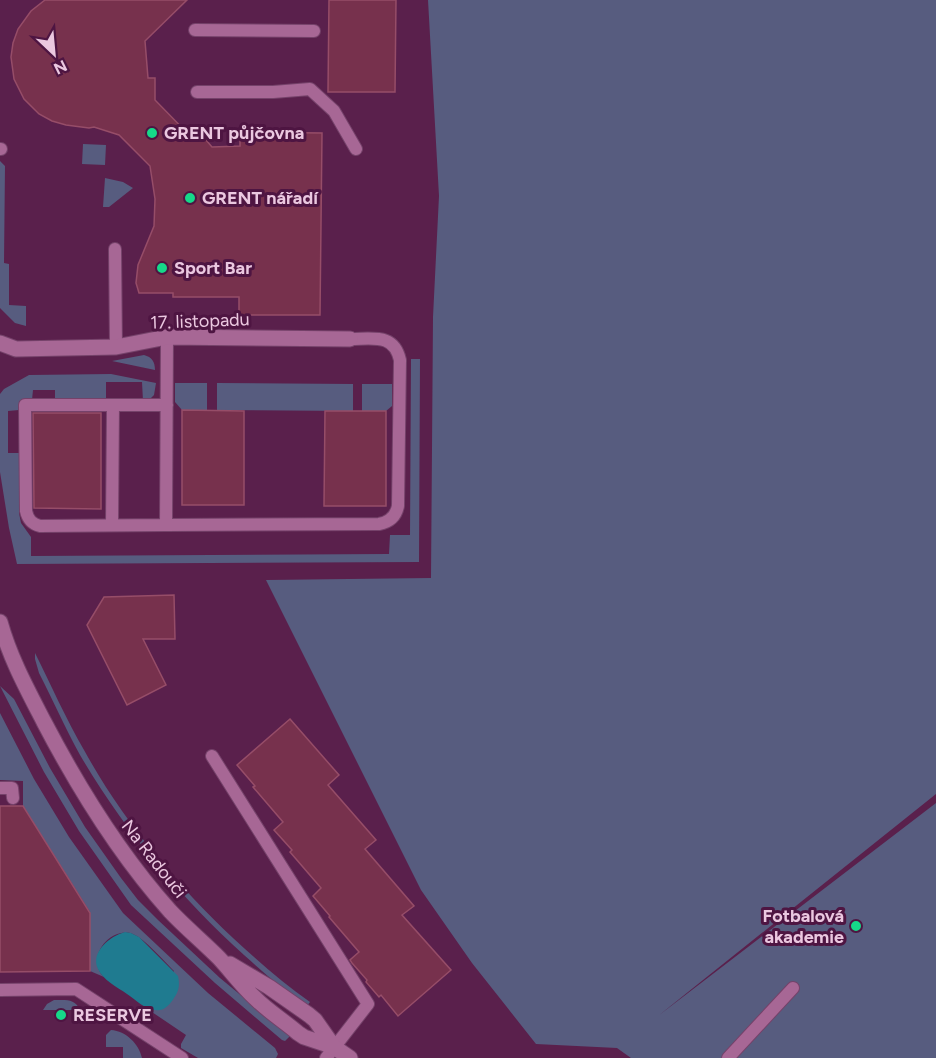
<svg xmlns="http://www.w3.org/2000/svg" width="936" height="1058" viewBox="0 0 936 1058" font-family="Figtree,sans-serif">
<style>
.green{fill:#575c7f}
.water{fill:#1f7b90}
.building{fill:#77314d;stroke:#964d68;stroke-width:1.5}
.lines{fill:none;stroke-linecap:round;stroke-linejoin:round}
.lane-casing{stroke:#75426a;stroke-width:14}
.street-casing{stroke:#75426a;stroke-width:17}
.lane{stroke:#a76795;stroke-width:12}
.street{stroke:#a76795;stroke-width:15}
.poi-dot{fill:#16d989;stroke:#4e1542;stroke-width:2}
.labels{text-anchor:middle;dominant-baseline:central;stroke-width:6;stroke-linejoin:round;paint-order:stroke}
.poi-label{font-size:18px;font-weight:bold;fill:#ebc8e0;stroke:#4e1542;text-anchor:start}
.street-label{font-size:18px;fill:#ebc8e0;stroke:#4e1542}
</style>
<rect width="100%" height="100%" fill="#5a204c"/>
<path class="green" d="M 428,0 L 936,0 L 936,794 L 658,1016 L 936,803 L 936,1058 L 631,1058 L 617,1048 L 536,1044 L 472,963 L 421,890 L 266,580 L 431,578 L 433,317 L 439,196 Z
M 83,144 L 106,145 L 105,165 L 82,164 Z
M 0,161 L 5,166 L 4,263 L 9,264 L 9,305 L 26,306 L 26,326 L 15,323 L 0,308 Z
M 105,178 L 123,182 L 133,188 L 109,207 L 103,207 Z
M 144,355 C 152,357 155,362 155,370 L 112,361 Z
M 411,359 L 420,359 L 419,562 L 17,564 L 9,528 L 0,472 L 0,394 L 4,389 L 29,375 L 111,374 L 156,383 L 154,395 L 150,399 L 143,401 L 142,382 L 106,382 L 106,401 L 55,401 L 55,390 L 33,390 L 32,400 L 19,401 L 19,410 L 8,411 L 8,453 L 19,453 L 19,513 L 21,523 L 31,537 L 31,556 L 389,554 L 390,535 L 410,535 Z
M 175,383 L 207,383 L 207,410 L 182,410 L 175,402 Z
M 217,383 L 353,384 L 353,411 L 217,410 Z
M 362,384 L 392,384 L 392,406 L 386,411 L 362,411 Z
M 35,653 C 51,685 66,719 84,750 C 123,821 175,883 233,938 C 258,961 283,983 310,1002 L 307,1006 C 285,991 264,973 244,955 C 180,897 124,830 80,755 C 65,728 53,700 39,673 L 35,659 Z
M 0,686 L 14,699 L 50,768 L 85,827 L 121,878 L 138,900 L 158,920 L 220,978 L 290,1036 L 285,1041 L 282,1040 L 215,983 L 131,905 L 79,831 L 44,772 Z
M 0,713 L 34,779 L 69,837 L 123,913 L 208,993 L 275,1048 L 278,1054 L 276,1058 L 198,1058 L 181,1048 L 181,1044 L 186,1035 L 146,1008 L 154,1010 L 174,971 C 164,961 145,939 133,934 C 114,926 90,951 99,970 C 100,973 102,975 104,977 L 90,971 L 90,912 L 23,806 L 23,781 L 0,780 Z
M 54,1000 C 65,1000 75,998 80,1010 L 43,1010 L 47,1004 Z
M 111,1030 C 126,1031 139,1044 142,1058 L 123,1058 L 123,1047 L 106,1047 L 106,1035 Z"/>
<path class="water" d="M 125,932 L 131,933 L 139,937 L 178,976 C 180,985 179,991 174,998 C 171,1003 166,1009 160,1010 C 147,1012 136,1000 127,994 C 117,987 103,980 98,969 C 90,952 110,936 125,932 Z"/>
<path class="building" d="M 45,0 L 187,0 L 145,41 L 148,78 L 155,78 L 155,100 L 194,140 L 200,133 L 212,147 L 240,146 L 240,132 L 322,133 L 320,315 L 239,315 L 239,297 L 173,297 L 173,293 L 139,293 L 136,283 L 138,265 L 154,226 L 155,199 L 150,166 L 119,135 L 94,127 L 89,128 L 66,125 L 52,121 L 39,114 L 24,99 L 14,79 L 11,57 L 13,43 L 18,29 L 31,11 Z
M 329,0 L 396,0 L 395,92 L 328,92 Z
M 182,410 L 244,411 L 244,505 L 182,505 Z
M 325,411 L 386,411 L 386,506 L 324,506 Z
M 33,413 L 101,413 L 101,509 L 34,508 Z
M 174,595 L 175,639 L 143,639 L 166,685 L 127,705 L 87,625 L 104,597 Z
M 290,719 L 339,775 L 328,785 L 376,840 L 365,849 L 414,906 L 402,915 L 451,970 L 398,1016 L 381,995 L 379,997 L 366,982 L 367,980 L 352,963 L 350,960 L 359,952 L 329,917 L 330,916 L 313,896 L 321,888 L 290,852 L 292,850 L 274,830 L 283,822 L 253,787 L 255,786 L 237,765 Z
M 0,806 L 23,806 L 90,913 L 90,971 L 0,972 Z"/>
<g class="lines">
<g class="lane-casing">
<path id="lane" d="M 195,30 L 314,31
M 197,92 L 273,92 L 310,89 L 334,111 L 356,149
M 0,149 L 1,149
M 115,249 L 116,347
M 167,337 L 166,525 L 379,524 C 390,522 396,516 398,506 L 400,360 C 394,333 373,339 350,339
M 112,525 L 113,405
M 166,525 L 40,526 C 32,524 28,520 26,511 L 25,405 L 167,405
M 212,756 L 368,1004 L 326,1058
M 0,788 L 12,788 L 13,798
M 0,990 L 76,989 L 182,1058
M 728,1058 L 793,988"/>
</g>
<g class="street-casing">
<path id="street" d="M 0,343 L 16,349 L 116,347 L 167,337 L 350,339
M 0,622 C 10,658 27,689 44,722 C 79,789 119,854 170,911 C 185,927 203,942 219,958 C 231,971 242,986 255,998 C 268,1011 284,1021 298,1033 L 304,1037 L 334,1047 L 350,1058
M 230,964 L 269,987 L 309,1015 L 315,1020 L 334,1047"/>
</g>
<use href="#lane" class="lane"/>
<use href="#street" class="street"/>
</g>
<g class="poi-dot">
<circle cx="152" cy="133" r="6"/>
<circle cx="190" cy="198" r="6"/>
<circle cx="162" cy="268" r="6"/>
<circle cx="856" cy="926" r="6"/>
<circle cx="61" cy="1015" r="6"/>
</g>
<g class="labels">
<g class="poi-label">
<text x="164" y="133">GRENT půjčovna</text>
<text x="202" y="198">GRENT nářadí</text>
<text x="174" y="268">Sport Bar</text>
<text x="844" y="916" text-anchor="end">Fotbalová<tspan x="844" dy="21">akademie</tspan></text>
<text x="73" y="1015">RESERVE</text>
</g>
<g class="street-label">
<text transform="translate(200 321) rotate(-2)">17. listopadu</text>
<text transform="translate(154 859) rotate(52)">Na Radouči</text>
</g>
</g>
<g transform="translate(54 54) rotate(154)" stroke="#4e1542" stroke-width="4.5" paint-order="stroke">
<path d="M0-4.5L10 22L0 15L-10 22Z" fill="#ebc8e0"/>
<text y="-9" font-size="16" font-weight="bold" text-anchor="middle" fill="#ebc8e0">N</text>
</g>
</svg>
